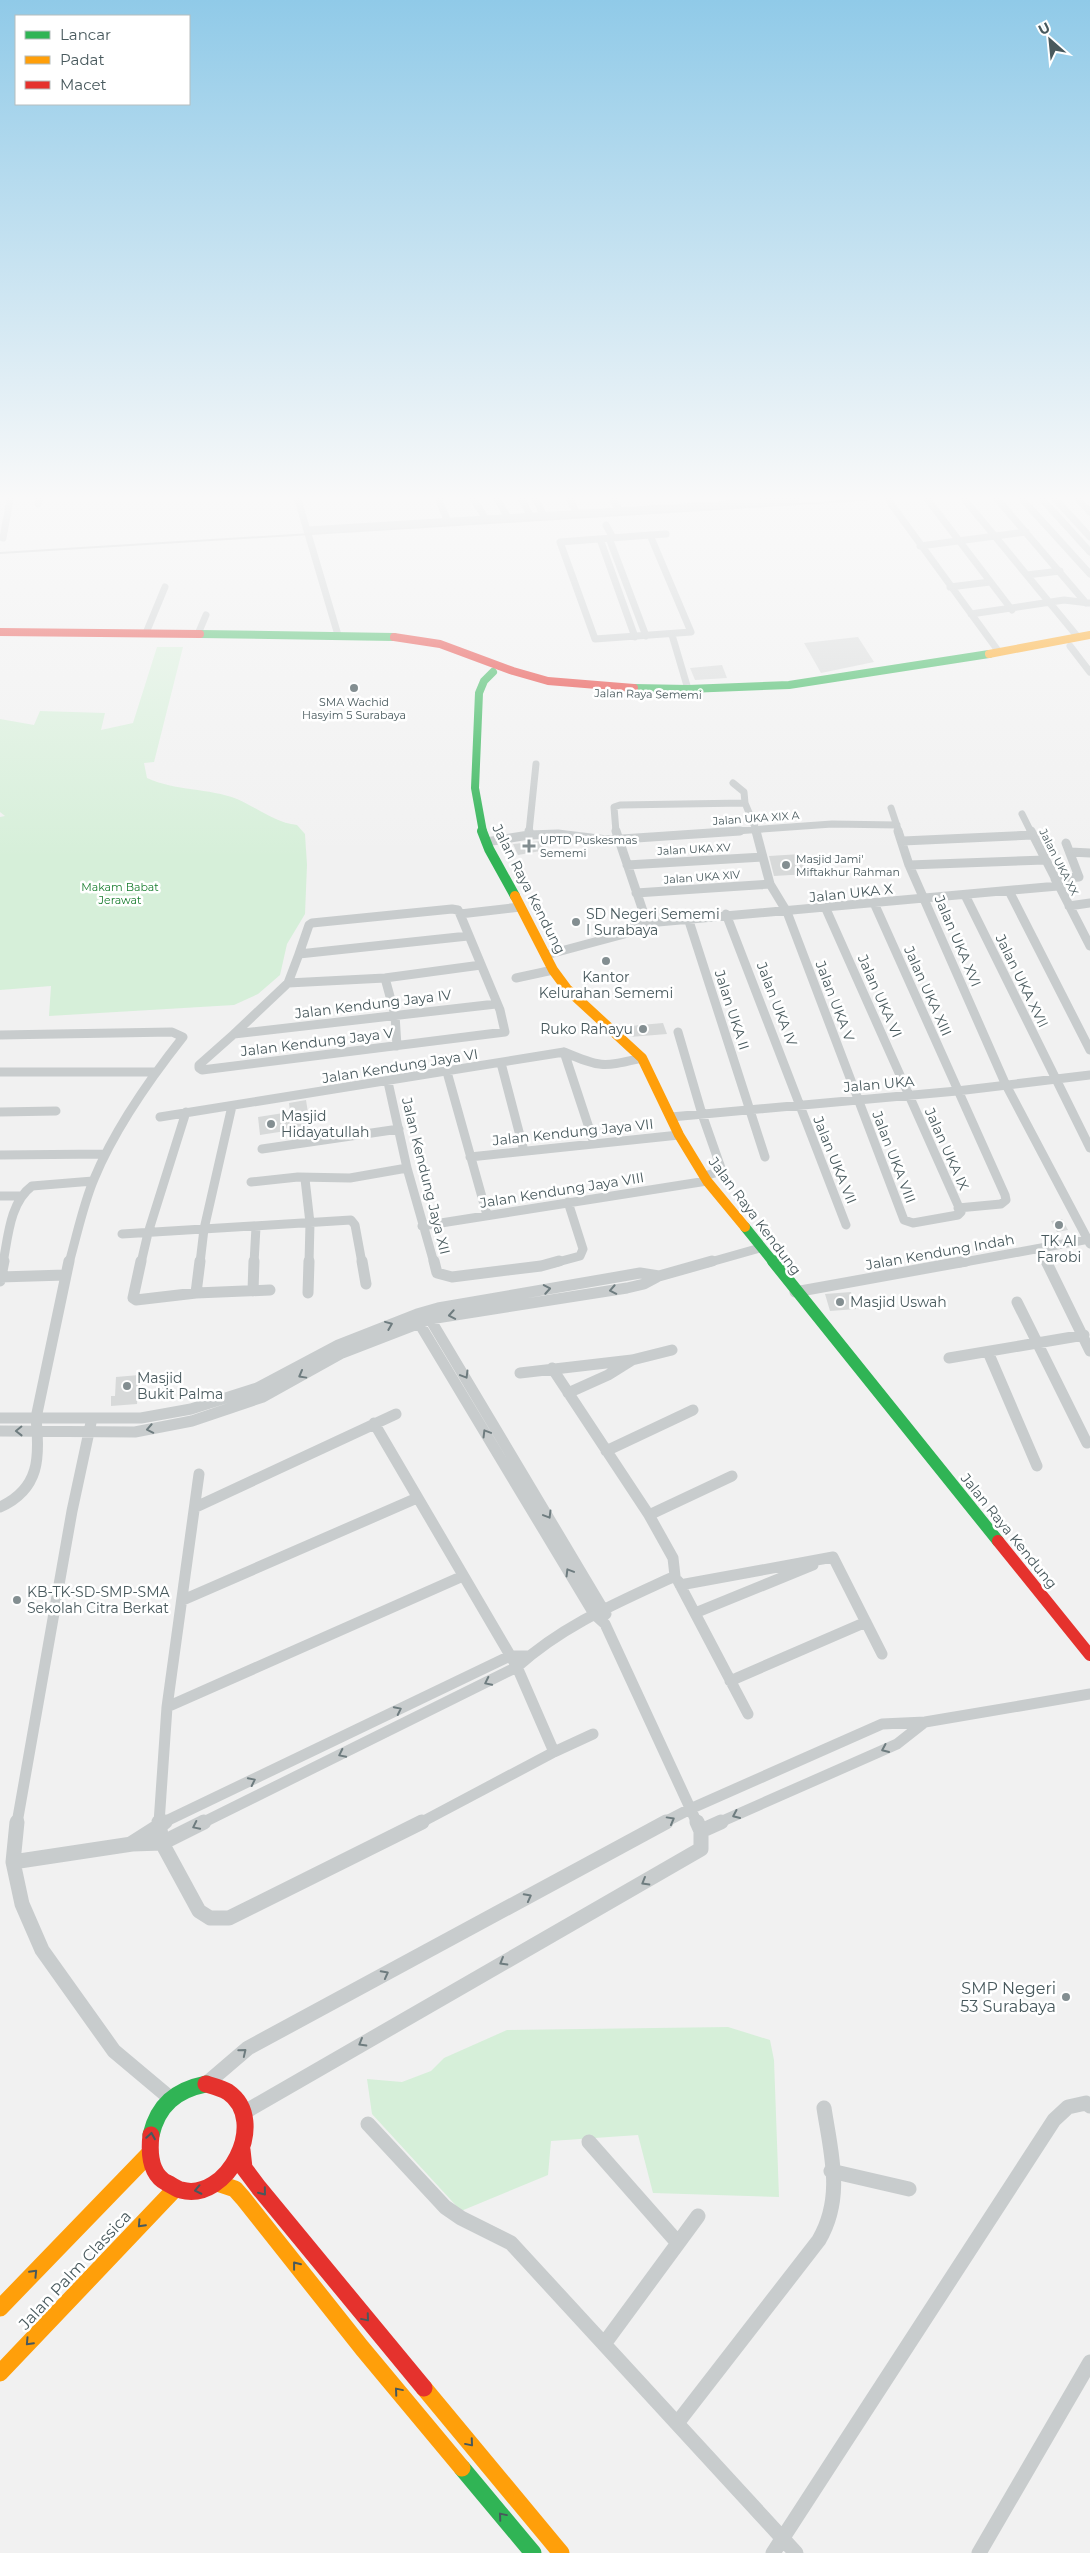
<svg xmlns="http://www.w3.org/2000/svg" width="1090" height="2553" viewBox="0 0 1090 2553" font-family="Montserrat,sans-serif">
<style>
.green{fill:#d6efd9}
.building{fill:#d7d9d9}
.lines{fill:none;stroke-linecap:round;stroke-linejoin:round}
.street-far3{stroke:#c8cccd;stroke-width:7}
.street-far2{stroke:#c8cccd;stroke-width:9}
.street-far1{stroke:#c8cccd;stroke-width:11}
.street{stroke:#c8cccd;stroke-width:15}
.fast-far3{stroke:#30b455;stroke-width:8}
.fast-far2{stroke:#30b455;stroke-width:10}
.fast-far1{stroke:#30b455;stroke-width:12}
.fast{stroke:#30b455;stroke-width:17}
.slow-far2{stroke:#ff9f0a;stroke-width:8}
.slow-far1{stroke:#ff9f0a;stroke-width:10}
.slow{stroke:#ff9f0a;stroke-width:17}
.jam-far2{stroke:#e5322d;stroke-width:8}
.jam-far1{stroke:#e5322d;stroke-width:12}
.jam{stroke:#e5322d;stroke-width:17}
.rail{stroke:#c4c7c8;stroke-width:2}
.oneway{stroke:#6e7c7f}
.oneway2{stroke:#48595d}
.poi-dot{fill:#838e91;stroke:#fff;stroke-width:2}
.labels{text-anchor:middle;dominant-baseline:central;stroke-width:5;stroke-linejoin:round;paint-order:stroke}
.far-street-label{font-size:11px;fill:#48595d;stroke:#fff}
.far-poi-label{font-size:11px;fill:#48595d;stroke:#fff;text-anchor:start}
.far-park-label{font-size:11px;fill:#1a7e30;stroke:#fff}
.street-label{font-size:14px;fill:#48595d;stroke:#fff}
.poi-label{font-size:14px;fill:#48595d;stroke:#fff;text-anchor:start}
.near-poi-label{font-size:16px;fill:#48595d;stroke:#fff;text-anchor:end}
.near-street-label{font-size:16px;fill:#48595d;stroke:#fff}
</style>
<rect width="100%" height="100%" fill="#f1f1f1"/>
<path class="green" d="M 157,647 L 183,647 L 154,762 L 144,763 L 147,778 C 175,791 209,788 237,799 C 258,808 275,823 297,825 L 305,834 L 307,865 L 305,914 L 287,944 L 280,975 L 258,994 L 234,1005 L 49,1016 L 51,986 L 0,990 L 0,817 L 5,816 L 0,812 L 0,719 L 34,725 L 40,711 L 105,713 L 101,730 L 133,723 Z
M 728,2027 L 770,2040 L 774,2060 L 779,2197 L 653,2193 L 638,2135 L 551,2141 L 548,2175 L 461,2211 L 372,2114 L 367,2079 L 402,2082 L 431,2071 L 444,2058 L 507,2030 Z"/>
<path class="building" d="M 858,637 L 874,662 L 821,673 L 804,643 Z
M 722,665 L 727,678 L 695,680 L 690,668 Z
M 541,841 L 546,850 L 518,855 L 513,844 Z
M 801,854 L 808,874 L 774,876 L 769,856 Z
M 663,1023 L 667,1034 L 630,1037 L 619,1027 Z
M 306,1100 L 311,1132 L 293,1134 L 292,1130 L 260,1135 L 258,1117 L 290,1112 L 289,1103 Z
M 1062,1219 L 1068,1230 L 1057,1232 L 1051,1221 Z
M 851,1292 L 856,1309 L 830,1311 L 825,1294 Z
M 139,1375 L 137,1404 L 111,1406 L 111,1396 L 115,1396 L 116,1377 Z"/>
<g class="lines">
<path class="street-far3" d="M 298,500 L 338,635
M 439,500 L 448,522
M 474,500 L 486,519
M 498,500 L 508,518
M 522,500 L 531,517
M 536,500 L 544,516
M 570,500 L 577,514
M 613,500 L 620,511
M 928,500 L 1012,610
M 965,500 L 1077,636
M 998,500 L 1086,603
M 1023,500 L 1090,574
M 1043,500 L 1090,552
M 1056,500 L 1090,537
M 1079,500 L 1090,512
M 889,501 L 999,652
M 38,504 L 39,500
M 606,525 L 613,538
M 308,530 L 796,500
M 650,535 L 691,632 L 595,639 L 560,542 Z
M 650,535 L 666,534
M 3,538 L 10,500
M 609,538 L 646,636
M 600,539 L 635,637
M 920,546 L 1026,532
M 1027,575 L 1060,571
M 950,587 L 990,582
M 971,614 L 1064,600 L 1089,603
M 146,633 L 165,587
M 198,634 L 206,615
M 672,635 L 688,689
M 1070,646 L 1090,672
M 733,783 L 744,792 L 745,803
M 745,803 L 757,832
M 891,808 L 899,832
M 1022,814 L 1031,832
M 529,832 L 536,764
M 616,832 L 614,807 L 620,805 L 745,803
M 722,832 L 832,824 L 897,825"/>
<path class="street-far2" d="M 616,831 L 647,923
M 756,831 L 770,884 L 787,912 L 904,1220 L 913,1223 L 958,1215 L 961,1212 L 826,909
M 898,831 L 909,865 L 1005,1083 L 1090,1244
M 1031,831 L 1090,946
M 529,835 L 558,834 L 607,840 L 740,831
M 903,841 L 1032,835
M 486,842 L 529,835 L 529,831
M 1070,852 L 1090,853
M 627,865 L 763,857
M 909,865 L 1045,860
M 1055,879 L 1079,877 L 1066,843
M 1009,891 L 1090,1050
M 636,893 L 770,884
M 965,895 L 1090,1148
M 874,903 L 1005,1195 L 1006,1200 L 1001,1204 L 958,1208
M 1069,906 L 1090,903
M 726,914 L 846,1225
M 688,918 L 765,1157
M 299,954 L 309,925 L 312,923 L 452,909 L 458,910 L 460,914
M 546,955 L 628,933 L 629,926 L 647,923 L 1058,886
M 385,978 L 395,1015 L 397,1046
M 516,978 L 553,970
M 288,983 L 385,978 L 481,965
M 496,1004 L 234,1034 L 199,1065 L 199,1068 L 202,1070 L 505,1032 L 500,1010 L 460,914 L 520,907
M 678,1032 L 702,1114 L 721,1168 L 715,1173 L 704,1176
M 234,1034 L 288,983 L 299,954 L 468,936
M 0,1035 L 172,1032 L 183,1037 C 149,1080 115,1128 94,1179 C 83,1205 77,1235 69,1263
M 564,1052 L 594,1143
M 501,1063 L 524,1151
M 0,1072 L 155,1072
M 447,1072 L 487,1215
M 388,1082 L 407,1168 L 434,1263
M 0,1112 L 56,1111
M 160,1117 L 564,1052 C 602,1068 602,1067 642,1058
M 671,1117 L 957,1091 L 1090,1075
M 262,1149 L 399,1129
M 0,1155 L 105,1154
M 470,1157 L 679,1135
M 305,1179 L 310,1223 L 309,1263
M 251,1182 L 298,1177 L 350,1178 L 407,1168
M 0,1196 L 21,1196
M 422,1226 L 707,1181
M 122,1234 L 351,1220 L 355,1225 L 362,1263
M 1040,1249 L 1047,1263
M 3,1263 C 8,1237 10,1202 32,1186 L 93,1181
M 141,1263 L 148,1233 L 186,1112
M 200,1263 L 204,1229 L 232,1106
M 254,1263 L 256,1227
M 554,1263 L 580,1256 L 583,1249 L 568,1202
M 707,1263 L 760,1248
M 959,1263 L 1090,1239"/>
<path class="street-far1" d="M 141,1261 L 133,1298 L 136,1300 L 196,1293 L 270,1290
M 362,1261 L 366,1284
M 434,1261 L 437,1273 L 452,1277 L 541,1266 L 559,1261
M 1046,1261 L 1090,1351
M 0,1277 L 65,1275
M 0,1281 L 4,1261
M 253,1291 L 254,1261
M 795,1292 L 966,1261
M 196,1293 L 200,1261
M 308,1293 L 309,1261
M 1017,1302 L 1087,1443
M 430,1319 L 606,1614
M 419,1323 L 594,1614 L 605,1624 L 697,1823
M 988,1352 L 1037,1466
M 949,1358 L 1084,1335
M 520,1373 L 632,1360 L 672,1350
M 568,1393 L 608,1375 L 632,1360
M 0,1418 L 141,1418 L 191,1409 L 257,1388 L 338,1345 L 417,1314 L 438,1308 L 640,1273 L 659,1276
M 374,1423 L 517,1667 L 554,1752
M 0,1431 L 135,1432 L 192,1421 L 263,1397 L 342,1353 L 430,1319 L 627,1288 L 644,1284 L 659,1276 L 712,1261
M 606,1451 L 693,1410
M 0,1507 C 40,1489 40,1457 36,1418 L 69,1261
M 196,1507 L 396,1414
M 649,1515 L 732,1476
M 678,1581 L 748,1714
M 680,1585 L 833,1557 L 882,1654
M 183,1600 L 417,1498
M 695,1613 L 813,1565
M 730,1681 L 866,1622
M 167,1707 L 463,1576
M 17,1823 L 72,1511 L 92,1418
M 159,1823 L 167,1707 L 199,1474
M 162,1823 L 510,1656 L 528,1656
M 202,1823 L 517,1667 C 563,1625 619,1602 675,1576 L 673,1558 L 649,1515 L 552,1368
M 420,1823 L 554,1752 L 593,1734
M 663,1823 L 690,1809 L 882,1724 L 925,1722 L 1090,1694
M 718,1823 L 897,1744 L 925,1722"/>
<path class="street" d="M 17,1822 L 13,1862 L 22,1904 L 42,1950 L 114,2051 L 170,2098
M 159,1822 L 162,1843 L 199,1911 L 210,1918 L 229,1918 L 422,1822
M 701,1831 L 721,1822
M 132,1843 L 165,1822
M 13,1862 L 132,1844 L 162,1843 L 204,1822
M 206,2084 L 248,2048 L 666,1822
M 243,2113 L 701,1849 L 701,1831 L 697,1822
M 368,2124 L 445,2207 L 461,2218 L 511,2243 L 796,2553
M 589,2142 L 678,2243
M 831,2171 L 909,2189
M 604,2344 L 698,2216
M 678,2422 L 819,2240 C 844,2197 831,2154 824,2108
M 773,2553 L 1054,2120 L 1068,2107 L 1086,2103 L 1090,2106
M 979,2553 L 1090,2362"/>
<path class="fast-far3" d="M 200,634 L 394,637
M 634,688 L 688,689 L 789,685 L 989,654
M 483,832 L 475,788 L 479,693 L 484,681 L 493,672"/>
<path class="fast-far2" d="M 482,831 L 489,849 L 515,896
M 745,1227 L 774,1263"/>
<path class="fast-far1" d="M 773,1261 L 998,1541"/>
<path class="fast" d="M 151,2135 C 158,2105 176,2090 206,2084
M 462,2468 L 533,2553"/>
<path class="slow-far2" d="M 989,654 L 1090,635"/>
<path class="slow-far1" d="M 515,896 L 553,970 L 567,989 L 642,1058 L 679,1135 L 707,1181 L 745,1227"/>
<path class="slow" d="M 217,2183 L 235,2189 L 243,2198 L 362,2348 L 462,2468
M 0,2308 L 149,2154
M 0,2373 L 175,2189
M 424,2388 L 561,2553"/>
<path class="jam-far2" d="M 0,632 L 200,634
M 394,637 L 440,644 L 513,671 L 548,681 L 634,688"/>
<path class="jam-far1" d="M 998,1541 L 1090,1655"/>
<path class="jam" d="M 151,2135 C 149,2152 150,2174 167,2183 C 172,2185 176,2189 181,2190 C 227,2203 270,2121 228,2092 C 221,2088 213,2086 206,2084
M 242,2150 L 244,2168 L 259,2188 L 424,2388"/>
<path class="rail" d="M 0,553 L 866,500"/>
</g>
<defs><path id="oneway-chevron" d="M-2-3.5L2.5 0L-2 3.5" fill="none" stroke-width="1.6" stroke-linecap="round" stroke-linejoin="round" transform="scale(1.25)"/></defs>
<g class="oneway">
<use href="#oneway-chevron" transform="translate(547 1289) rotate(-10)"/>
<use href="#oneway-chevron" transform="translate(613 1290) rotate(169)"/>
<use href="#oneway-chevron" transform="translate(452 1315) rotate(170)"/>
<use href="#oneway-chevron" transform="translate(389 1325) rotate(-22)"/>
<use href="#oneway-chevron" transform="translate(302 1375) rotate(151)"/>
<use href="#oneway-chevron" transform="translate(465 1375) rotate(59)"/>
<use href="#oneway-chevron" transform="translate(150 1429) rotate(169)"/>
<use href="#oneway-chevron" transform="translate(19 1431) rotate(179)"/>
<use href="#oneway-chevron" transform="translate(486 1433) rotate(-121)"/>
<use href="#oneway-chevron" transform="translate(548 1515) rotate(59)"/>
<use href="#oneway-chevron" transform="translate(569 1572) rotate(-121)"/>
<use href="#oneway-chevron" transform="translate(488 1682) rotate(154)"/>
<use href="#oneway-chevron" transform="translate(398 1710) rotate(-26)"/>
<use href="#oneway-chevron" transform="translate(885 1749) rotate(156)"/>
<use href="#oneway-chevron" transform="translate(342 1754) rotate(154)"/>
<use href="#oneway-chevron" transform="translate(252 1781) rotate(-26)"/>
<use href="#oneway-chevron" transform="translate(736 1815) rotate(156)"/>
<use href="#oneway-chevron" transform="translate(671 1820) rotate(-29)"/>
<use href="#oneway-chevron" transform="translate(196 1826) rotate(154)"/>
<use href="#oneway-chevron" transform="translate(645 1882) rotate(150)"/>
<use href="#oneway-chevron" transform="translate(528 1897) rotate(-28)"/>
<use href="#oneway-chevron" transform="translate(503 1962) rotate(150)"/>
<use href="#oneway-chevron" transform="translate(385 1974) rotate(-28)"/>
<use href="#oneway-chevron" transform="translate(362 2043) rotate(150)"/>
<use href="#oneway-chevron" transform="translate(243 2052) rotate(-39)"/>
</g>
<g class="oneway2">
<use href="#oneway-chevron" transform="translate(151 2136) rotate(-81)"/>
<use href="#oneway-chevron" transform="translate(198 2190) rotate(168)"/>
<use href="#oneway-chevron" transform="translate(263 2192) rotate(51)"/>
<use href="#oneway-chevron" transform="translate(141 2224) rotate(133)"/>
<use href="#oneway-chevron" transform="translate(296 2265) rotate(-128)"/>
<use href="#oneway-chevron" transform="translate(34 2273) rotate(-46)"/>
<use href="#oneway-chevron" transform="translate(366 2318) rotate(50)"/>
<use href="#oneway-chevron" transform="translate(29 2342) rotate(133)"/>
<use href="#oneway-chevron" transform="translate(398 2391) rotate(-130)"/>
<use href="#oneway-chevron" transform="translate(470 2443) rotate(50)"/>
<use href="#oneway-chevron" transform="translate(502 2516) rotate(-130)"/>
</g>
<linearGradient id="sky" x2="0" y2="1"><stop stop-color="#90cae8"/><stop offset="0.58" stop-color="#f9f9f9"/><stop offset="1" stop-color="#f9f9f9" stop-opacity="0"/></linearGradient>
<rect width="1090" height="858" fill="url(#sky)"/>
<g class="poi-dot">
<circle cx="354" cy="688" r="5"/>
<path d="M526.5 838.5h5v5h5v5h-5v5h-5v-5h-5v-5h5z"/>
<circle cx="786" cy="865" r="5"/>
<circle cx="576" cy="922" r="5"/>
<circle cx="606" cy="961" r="5"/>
<circle cx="643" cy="1029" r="5"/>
<circle cx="271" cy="1124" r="5"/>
<circle cx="1059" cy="1225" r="5"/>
<circle cx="840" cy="1302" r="5"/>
<circle cx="127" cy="1386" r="5"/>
<circle cx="17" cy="1600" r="5"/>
<circle cx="1066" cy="1997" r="5"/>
</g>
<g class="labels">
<g class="far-street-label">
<text transform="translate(648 694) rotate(1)">Jalan Raya Sememi</text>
<text transform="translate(756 818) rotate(-4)">Jalan UKA XIX A</text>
<text transform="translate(694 849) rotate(-3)">Jalan UKA XV</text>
<text transform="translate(1059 862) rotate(63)">Jalan UKA XX</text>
<text transform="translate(702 877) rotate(-4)">Jalan UKA XIV</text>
</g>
<g class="far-poi-label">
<text x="354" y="702" text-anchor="middle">SMA Wachid<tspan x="354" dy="13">Hasyim 5 Surabaya</tspan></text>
<text x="540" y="840">UPTD Puskesmas<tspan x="540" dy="13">Sememi</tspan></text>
<text x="796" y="859">Masjid Jami'<tspan x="796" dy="13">Miftakhur Rahman</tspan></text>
</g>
<g class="far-park-label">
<text x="120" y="887">Makam Babat<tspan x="120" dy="13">Jerawat</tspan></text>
</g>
<g class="street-label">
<text transform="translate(529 889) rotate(63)">Jalan Raya Kendung</text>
<text transform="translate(851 893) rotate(-6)">Jalan UKA X</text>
<text transform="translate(958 941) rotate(67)">Jalan UKA XVI</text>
<text transform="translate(1022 981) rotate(64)">Jalan UKA XVII</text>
<text transform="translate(928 991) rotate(66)">Jalan UKA XIII</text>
<text transform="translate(880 996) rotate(66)">Jalan UKA VI</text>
<text transform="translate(835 1001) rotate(69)">Jalan UKA V</text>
<text transform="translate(373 1004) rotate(-7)">Jalan Kendung Jaya IV</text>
<text transform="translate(777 1004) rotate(69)">Jalan UKA IV</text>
<text transform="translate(732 1010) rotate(72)">Jalan UKA II</text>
<text transform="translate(317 1042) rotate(-7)">Jalan Kendung Jaya V</text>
<text transform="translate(400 1066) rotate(-9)">Jalan Kendung Jaya VI</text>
<text transform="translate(879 1084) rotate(-5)">Jalan UKA</text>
<text transform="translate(573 1132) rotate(-6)">Jalan Kendung Jaya VII</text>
<text transform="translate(947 1149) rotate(66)">Jalan UKA IX</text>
<text transform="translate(894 1157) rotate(69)">Jalan UKA VIII</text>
<text transform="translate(835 1160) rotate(68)">Jalan UKA VII</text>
<text transform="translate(426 1176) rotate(76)">Jalan Kendung Jaya XII</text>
<text transform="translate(562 1190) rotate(-9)">Jalan Kendung Jaya VIII</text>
<text transform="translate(755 1216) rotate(53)">Jalan Raya Kendung</text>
<text transform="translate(940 1252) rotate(-10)">Jalan Kendung Indah</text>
<text transform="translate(1009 1531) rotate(51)">Jalan Raya Kendung</text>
</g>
<g class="poi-label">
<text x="586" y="914">SD Negeri Sememi<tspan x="586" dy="16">I Surabaya</tspan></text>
<text x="606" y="977" text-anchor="middle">Kantor<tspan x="606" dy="16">Kelurahan Sememi</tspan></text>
<text x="633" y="1029" text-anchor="end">Ruko Rahayu</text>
<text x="281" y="1116">Masjid<tspan x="281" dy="16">Hidayatullah</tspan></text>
<text x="1059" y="1241" text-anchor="middle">TK Al<tspan x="1059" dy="16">Farobi</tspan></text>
<text x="850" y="1302">Masjid Uswah</text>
<text x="137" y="1378">Masjid<tspan x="137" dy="16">Bukit Palma</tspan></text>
<text x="27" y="1592">KB-TK-SD-SMP-SMA<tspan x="27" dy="16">Sekolah Citra Berkat</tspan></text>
</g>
<g class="near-poi-label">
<text x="1056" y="1988">SMP Negeri<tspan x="1056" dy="18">53 Surabaya</tspan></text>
</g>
<g class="near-street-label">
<text transform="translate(75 2270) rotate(-47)">Jalan Palm Classica</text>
</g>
</g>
<rect x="15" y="15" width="175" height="90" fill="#ffffff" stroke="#b6bdbe"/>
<rect x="25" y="31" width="25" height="8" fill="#30b455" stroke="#b6bdbe"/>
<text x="60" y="40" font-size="15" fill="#48595d">Lancar</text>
<rect x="25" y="56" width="25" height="8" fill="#ff9f0a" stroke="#b6bdbe"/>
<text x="60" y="65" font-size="15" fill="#48595d">Padat</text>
<rect x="25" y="81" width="25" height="8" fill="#e5322d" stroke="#b6bdbe"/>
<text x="60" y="90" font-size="15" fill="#48595d">Macet</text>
<g transform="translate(1050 40) rotate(333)" stroke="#ffffff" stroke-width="4" paint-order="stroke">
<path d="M0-4L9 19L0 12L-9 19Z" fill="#48595d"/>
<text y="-8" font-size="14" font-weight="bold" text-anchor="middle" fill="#48595d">U</text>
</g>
</svg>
